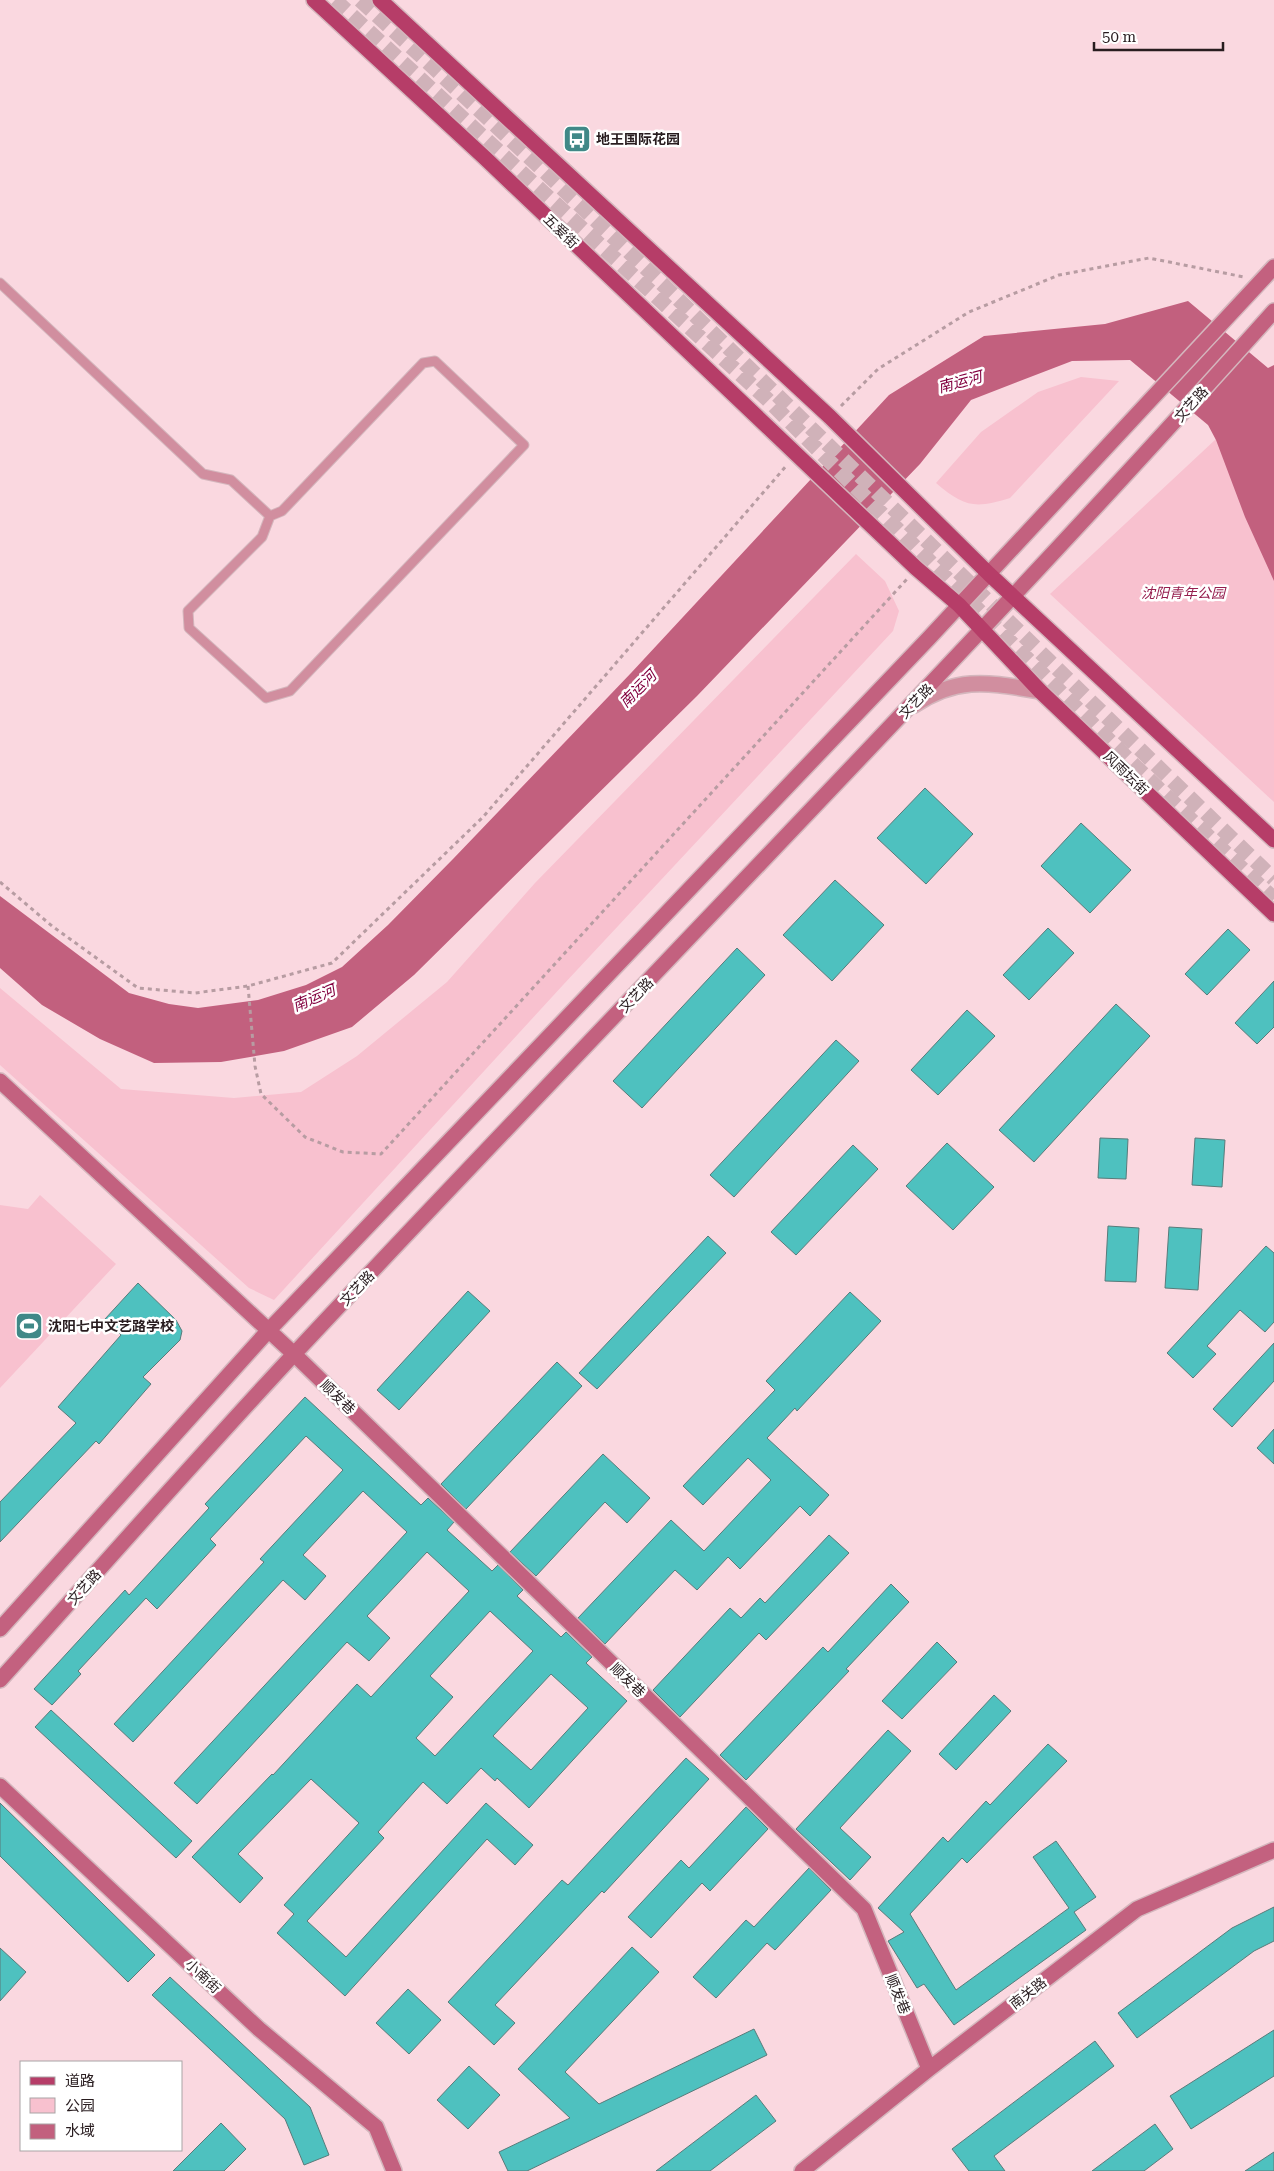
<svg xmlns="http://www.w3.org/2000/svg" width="1274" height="2171" viewBox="0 0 1274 2171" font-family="'Roboto Serif','Noto Sans SC',serif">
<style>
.green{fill:#f8c1cf}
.water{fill:#c2607e}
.building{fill:#4ec1bf;stroke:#587b7a;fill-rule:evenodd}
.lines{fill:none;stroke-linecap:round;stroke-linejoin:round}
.highway-tunnel{stroke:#d0b2b9;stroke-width:15;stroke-dasharray:15 8;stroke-linecap:butt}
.lane-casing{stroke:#d4b6bd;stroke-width:11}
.street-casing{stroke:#d4b6bd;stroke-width:18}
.secondary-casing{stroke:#d4b6bd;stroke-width:18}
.primary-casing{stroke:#d4b6bd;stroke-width:18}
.path{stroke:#b79ca2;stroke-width:3;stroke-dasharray:4 4;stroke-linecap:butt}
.lane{stroke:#d18e9f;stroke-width:9}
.street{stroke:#d18e9f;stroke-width:15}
.secondary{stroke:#c3617f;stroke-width:15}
.primary{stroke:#b63d68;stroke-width:15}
.labels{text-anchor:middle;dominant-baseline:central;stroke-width:5;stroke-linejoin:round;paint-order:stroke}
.poi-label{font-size:14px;font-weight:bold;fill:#281c1f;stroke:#fff;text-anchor:start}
.street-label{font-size:14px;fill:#281c1f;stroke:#fff}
.park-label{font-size:14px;font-style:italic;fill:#951d4e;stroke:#fff}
.water-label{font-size:15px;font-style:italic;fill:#82003f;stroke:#fff}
</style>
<rect width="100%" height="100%" fill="#fad8e0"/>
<path class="green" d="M 1081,377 L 1119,381 L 1010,498 C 975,509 964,507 936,483 L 981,432 L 1038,392 Z
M 1274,380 L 1274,802 L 1050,594 L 1216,439 Z
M 856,554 L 885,581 L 899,611 L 893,631 L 563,985 L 274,1300 L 249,1288 L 0,1065 L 0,988 L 121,1089 L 234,1098 L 301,1092 L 357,1056 L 447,982 L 535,883 Z
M 40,1195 L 116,1264 L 0,1388 L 0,1205 L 28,1209 Z"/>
<path class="water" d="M 1188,301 L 1268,368 L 1274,365 L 1274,581 L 1245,517 L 1216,440 L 1208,425 L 1130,360 L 1072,361 L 971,400 L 920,464 L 697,696 L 414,975 L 352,1027 L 284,1051 L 221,1062 L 154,1063 L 100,1039 L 42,1005 L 0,968 L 0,896 L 129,993 L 169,1004 L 198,1008 L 258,1000 L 306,985 L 342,967 L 388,925 L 453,859 L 631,673 L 889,395 L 984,336 L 1105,324 Z"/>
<path class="building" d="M 925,788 L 973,834 L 926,884 L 877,838 Z
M 1081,823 L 1131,870 L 1090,913 L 1041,866 Z
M 835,880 L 884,925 L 832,981 L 783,935 Z
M 1048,928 L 1074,953 L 1029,1000 L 1003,975 Z
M 1228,929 L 1250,950 L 1207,995 L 1185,974 Z
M 737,948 L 765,975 L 642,1108 L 613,1081 Z
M 1274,981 L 1274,1027 L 1257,1044 L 1235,1023 Z
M 1116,1004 L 1150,1036 L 1034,1162 L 999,1130 Z
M 967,1010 L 995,1036 L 938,1095 L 911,1070 Z
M 836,1040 L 859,1061 L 734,1197 L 710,1175 Z
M 1100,1138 L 1128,1139 L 1126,1179 L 1098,1178 Z
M 1195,1138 L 1225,1140 L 1222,1187 L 1192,1185 Z
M 947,1143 L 994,1187 L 953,1230 L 906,1186 Z
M 853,1145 L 878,1169 L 796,1255 L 771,1232 Z
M 1108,1226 L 1139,1228 L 1136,1282 L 1105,1281 Z
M 1169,1227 L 1202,1229 L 1198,1290 L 1165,1288 Z
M 708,1236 L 726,1253 L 597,1389 L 579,1373 Z
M 1266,1246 L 1274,1253 L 1274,1322 L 1265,1332 L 1240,1310 L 1207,1346 L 1216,1354 L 1193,1378 L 1167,1353 Z
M 138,1283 L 176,1320 L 182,1331 L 180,1340 L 143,1377 L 151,1384 L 99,1444 L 96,1441 L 0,1542 L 0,1502 L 76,1423 L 58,1407 L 121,1335 L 105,1319 Z
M 468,1291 L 490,1311 L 399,1410 L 377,1390 Z
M 850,1292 L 881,1321 L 797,1411 L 795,1408 L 767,1438 L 829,1495 L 810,1516 L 800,1506 L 740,1569 L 728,1557 L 697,1590 L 675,1570 L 605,1644 L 578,1618 L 671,1520 L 704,1551 L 771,1480 L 748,1458 L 703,1505 L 683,1486 L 775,1390 L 766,1381 Z
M 1274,1343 L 1274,1381 L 1232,1427 L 1213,1409 Z
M 557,1362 L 582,1386 L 466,1509 L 441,1484 Z
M 305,1397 L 421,1505 L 428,1498 L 454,1522 L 447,1530 L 492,1571 L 498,1565 L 523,1590 L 517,1596 L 561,1637 L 566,1632 L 592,1657 L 586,1663 L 627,1701 L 529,1808 L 497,1778 L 495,1781 L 481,1768 L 447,1804 L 423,1782 L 378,1832 L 384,1838 L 307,1921 L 346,1957 L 486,1803 L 533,1845 L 515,1865 L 487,1839 L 345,1996 L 277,1933 L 294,1914 L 284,1905 L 359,1823 L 311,1779 L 238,1854 L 263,1878 L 240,1903 L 192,1857 L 272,1774 L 273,1775 L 357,1684 L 371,1697 L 469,1591 L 427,1552 L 367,1616 L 390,1638 L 369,1661 L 347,1642 L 197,1804 L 174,1783 L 407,1532 L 363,1491 L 303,1555 L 326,1576 L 305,1600 L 283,1580 L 133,1742 L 114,1724 L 264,1562 L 260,1559 L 343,1470 L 306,1436 L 210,1539 L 216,1545 L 157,1609 L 146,1598 L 78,1671 L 81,1674 L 52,1705 L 34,1689 L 125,1590 L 129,1595 L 209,1508 L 205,1504 ZM 490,1611 L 533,1651 L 435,1756 L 416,1738 L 453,1697 L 430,1676 ZM 551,1674 L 588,1708 L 531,1770 L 493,1736 Z
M 1274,1429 L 1274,1464 L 1257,1448 Z
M 603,1454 L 650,1498 L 627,1523 L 605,1502 L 536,1576 L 510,1552 Z
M 829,1535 L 849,1553 L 766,1640 L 759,1633 L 680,1717 L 653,1690 L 730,1608 L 741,1618 L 760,1598 L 765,1603 Z
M 891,1584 L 909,1602 L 846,1669 L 849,1671 L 746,1780 L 720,1755 L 823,1647 L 828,1652 Z
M 937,1642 L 957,1662 L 902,1719 L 882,1701 Z
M 994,1695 L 1011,1711 L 956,1770 L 939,1754 Z
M 51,1710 L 192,1841 L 176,1858 L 35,1727 Z
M 888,1730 L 911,1751 L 840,1828 L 871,1857 L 850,1880 L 796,1829 Z
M 1048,1744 L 1067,1761 L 967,1863 L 962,1858 L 910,1914 L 956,1990 L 1069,1908 L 1033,1857 L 1056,1841 L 1096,1897 L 1074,1912 L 1086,1930 L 954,2025 L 924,1984 L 917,1988 L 888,1941 L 904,1932 L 878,1908 L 943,1837 L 948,1842 L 986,1801 L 990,1805 Z
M 686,1758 L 709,1779 L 604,1893 L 602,1891 L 495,2005 L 515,2023 L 494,2045 L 448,2002 L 562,1880 L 568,1885 Z
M 0,1803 L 155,1955 L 128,1982 L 0,1856 Z
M 746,1807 L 768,1829 L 710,1891 L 702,1883 L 651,1938 L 628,1917 L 681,1860 L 689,1868 Z
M 809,1868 L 831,1890 L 775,1950 L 767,1943 L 716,1998 L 693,1977 L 746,1920 L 754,1927 Z
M 1274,1907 L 1274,1941 L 1254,1951 L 1137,2038 L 1118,2013 L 1232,1928 Z
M 632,1947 L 659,1972 L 565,2072 L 599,2104 L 754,2029 L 767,2055 L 527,2171 L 508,2171 L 499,2152 L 570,2118 L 518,2069 Z
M 0,1948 L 26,1972 L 0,2001 Z
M 170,1977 L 310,2107 L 329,2155 L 304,2165 L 285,2119 L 152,1995 Z
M 408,1989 L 441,2020 L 409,2054 L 376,2023 Z
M 1274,2030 L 1274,2076 L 1191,2129 L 1170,2096 Z
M 1095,2041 L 1114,2066 L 994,2156 L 1005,2171 L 969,2171 L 952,2149 Z
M 469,2066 L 500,2095 L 468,2129 L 437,2100 Z
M 756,2095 L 776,2121 L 710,2171 L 656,2171 Z
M 221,2123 L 246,2149 L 224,2171 L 173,2171 Z
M 1155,2124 L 1173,2149 L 1144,2171 L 1092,2171 Z
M 1274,2152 L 1274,2171 L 1245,2171 Z"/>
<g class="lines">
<path class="highway-tunnel" d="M 335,0 L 767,399 L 1134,765 L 1274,899
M 360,0 C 672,285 969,586 1274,879"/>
<g class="lane-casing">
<path id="lane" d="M 0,283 L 203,474 L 231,480 L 270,516
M 435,361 L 524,445 L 290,691 L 266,698 L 189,628 L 188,611 L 262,537 L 270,516 L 282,511 L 423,363 Z"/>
</g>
<g class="street-casing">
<path id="street" d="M 914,705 C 959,675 990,683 1040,691"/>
</g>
<g class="secondary-casing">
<path id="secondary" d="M 0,1081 L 294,1354 L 864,1909 L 929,2069
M 0,1629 L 268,1331 L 929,638 L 1274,267
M 0,1680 C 99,1570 196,1459 296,1352 C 621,1004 957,666 1274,311
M 0,1786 L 259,2029 L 376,2127 L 394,2171
M 802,2171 L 929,2069 L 1137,1909 L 1274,1850"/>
</g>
<g class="primary-casing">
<path id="primary" d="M 314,0 L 485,158 L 916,568 L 959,605 L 1040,691 L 1274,914
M 380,0 L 830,417 L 989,574 L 1274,840"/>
</g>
<path class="path" d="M 841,406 L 878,369 L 969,312 L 1059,275 L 1149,258 L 1244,277
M 0,882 L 52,926 L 138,988 L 195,993 L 248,986 L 332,963 L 483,817 L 787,465
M 248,986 L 255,1066 L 261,1094 L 305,1137 L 343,1152 L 381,1154 L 907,579"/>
<use href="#lane" class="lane"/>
<use href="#street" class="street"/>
<use href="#secondary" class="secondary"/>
<use href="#primary" class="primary"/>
</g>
<defs>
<g id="bus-square" transform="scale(1.4375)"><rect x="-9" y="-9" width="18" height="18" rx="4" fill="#408887" stroke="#fff"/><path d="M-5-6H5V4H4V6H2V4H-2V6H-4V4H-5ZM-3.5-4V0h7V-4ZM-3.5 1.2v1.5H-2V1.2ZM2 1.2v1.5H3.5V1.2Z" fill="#fff"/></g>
<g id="stadium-square" transform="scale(1.4375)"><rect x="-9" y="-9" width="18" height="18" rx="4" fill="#408887" stroke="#fff"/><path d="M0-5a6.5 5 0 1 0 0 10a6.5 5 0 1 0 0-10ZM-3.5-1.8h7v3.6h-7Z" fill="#fff"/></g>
</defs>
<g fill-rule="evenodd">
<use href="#bus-square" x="577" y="139"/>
<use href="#stadium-square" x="29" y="1326"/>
</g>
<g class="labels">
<g class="poi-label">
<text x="596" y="139">地王国际花园</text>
<text x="48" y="1326">沈阳七中文艺路学校</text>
</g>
<g class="street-label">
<text transform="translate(561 231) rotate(44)">五爱街</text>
<text transform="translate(1191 404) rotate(-48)">文艺路</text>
<text transform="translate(916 701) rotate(-46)">文艺路</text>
<text transform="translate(1126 773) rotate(44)">风雨坛街</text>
<text transform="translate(636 995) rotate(-46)">文艺路</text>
<text transform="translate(357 1288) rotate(-46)">文艺路</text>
<text transform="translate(338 1397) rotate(44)">顺发巷</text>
<text transform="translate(84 1587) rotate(-48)">文艺路</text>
<text transform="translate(628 1680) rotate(44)">顺发巷</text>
<text transform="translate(203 1976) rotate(43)">小南街</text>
<text transform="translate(1028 1993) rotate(-38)">南关路</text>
<text transform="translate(898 1994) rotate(68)">顺发巷</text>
</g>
<g class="park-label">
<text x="1183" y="593">沈阳青年公园</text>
</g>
<g class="water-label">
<text transform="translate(960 382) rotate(-15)">南运河</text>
<text transform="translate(638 689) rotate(-45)">南运河</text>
<text transform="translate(314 998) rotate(-23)">南运河</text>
</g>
</g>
<rect x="20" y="2061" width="162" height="90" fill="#ffffff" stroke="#a9a4a5"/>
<rect x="30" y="2077" width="25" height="8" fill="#b63d68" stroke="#a9a4a5"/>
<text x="65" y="2086" font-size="15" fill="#281c1f">道路</text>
<rect x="30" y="2098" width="25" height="15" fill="#f8c1cf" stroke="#a9a4a5"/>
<text x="65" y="2111" font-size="15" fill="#281c1f">公园</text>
<rect x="30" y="2124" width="25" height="15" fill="#c2607e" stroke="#a9a4a5"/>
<text x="65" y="2136" font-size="15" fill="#281c1f">水域</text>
<path d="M1094 42v8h129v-8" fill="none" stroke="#281c1f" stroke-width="2.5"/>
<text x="1102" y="42" font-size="15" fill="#281c1f" stroke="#ffffff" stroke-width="4" paint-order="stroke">50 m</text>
</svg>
